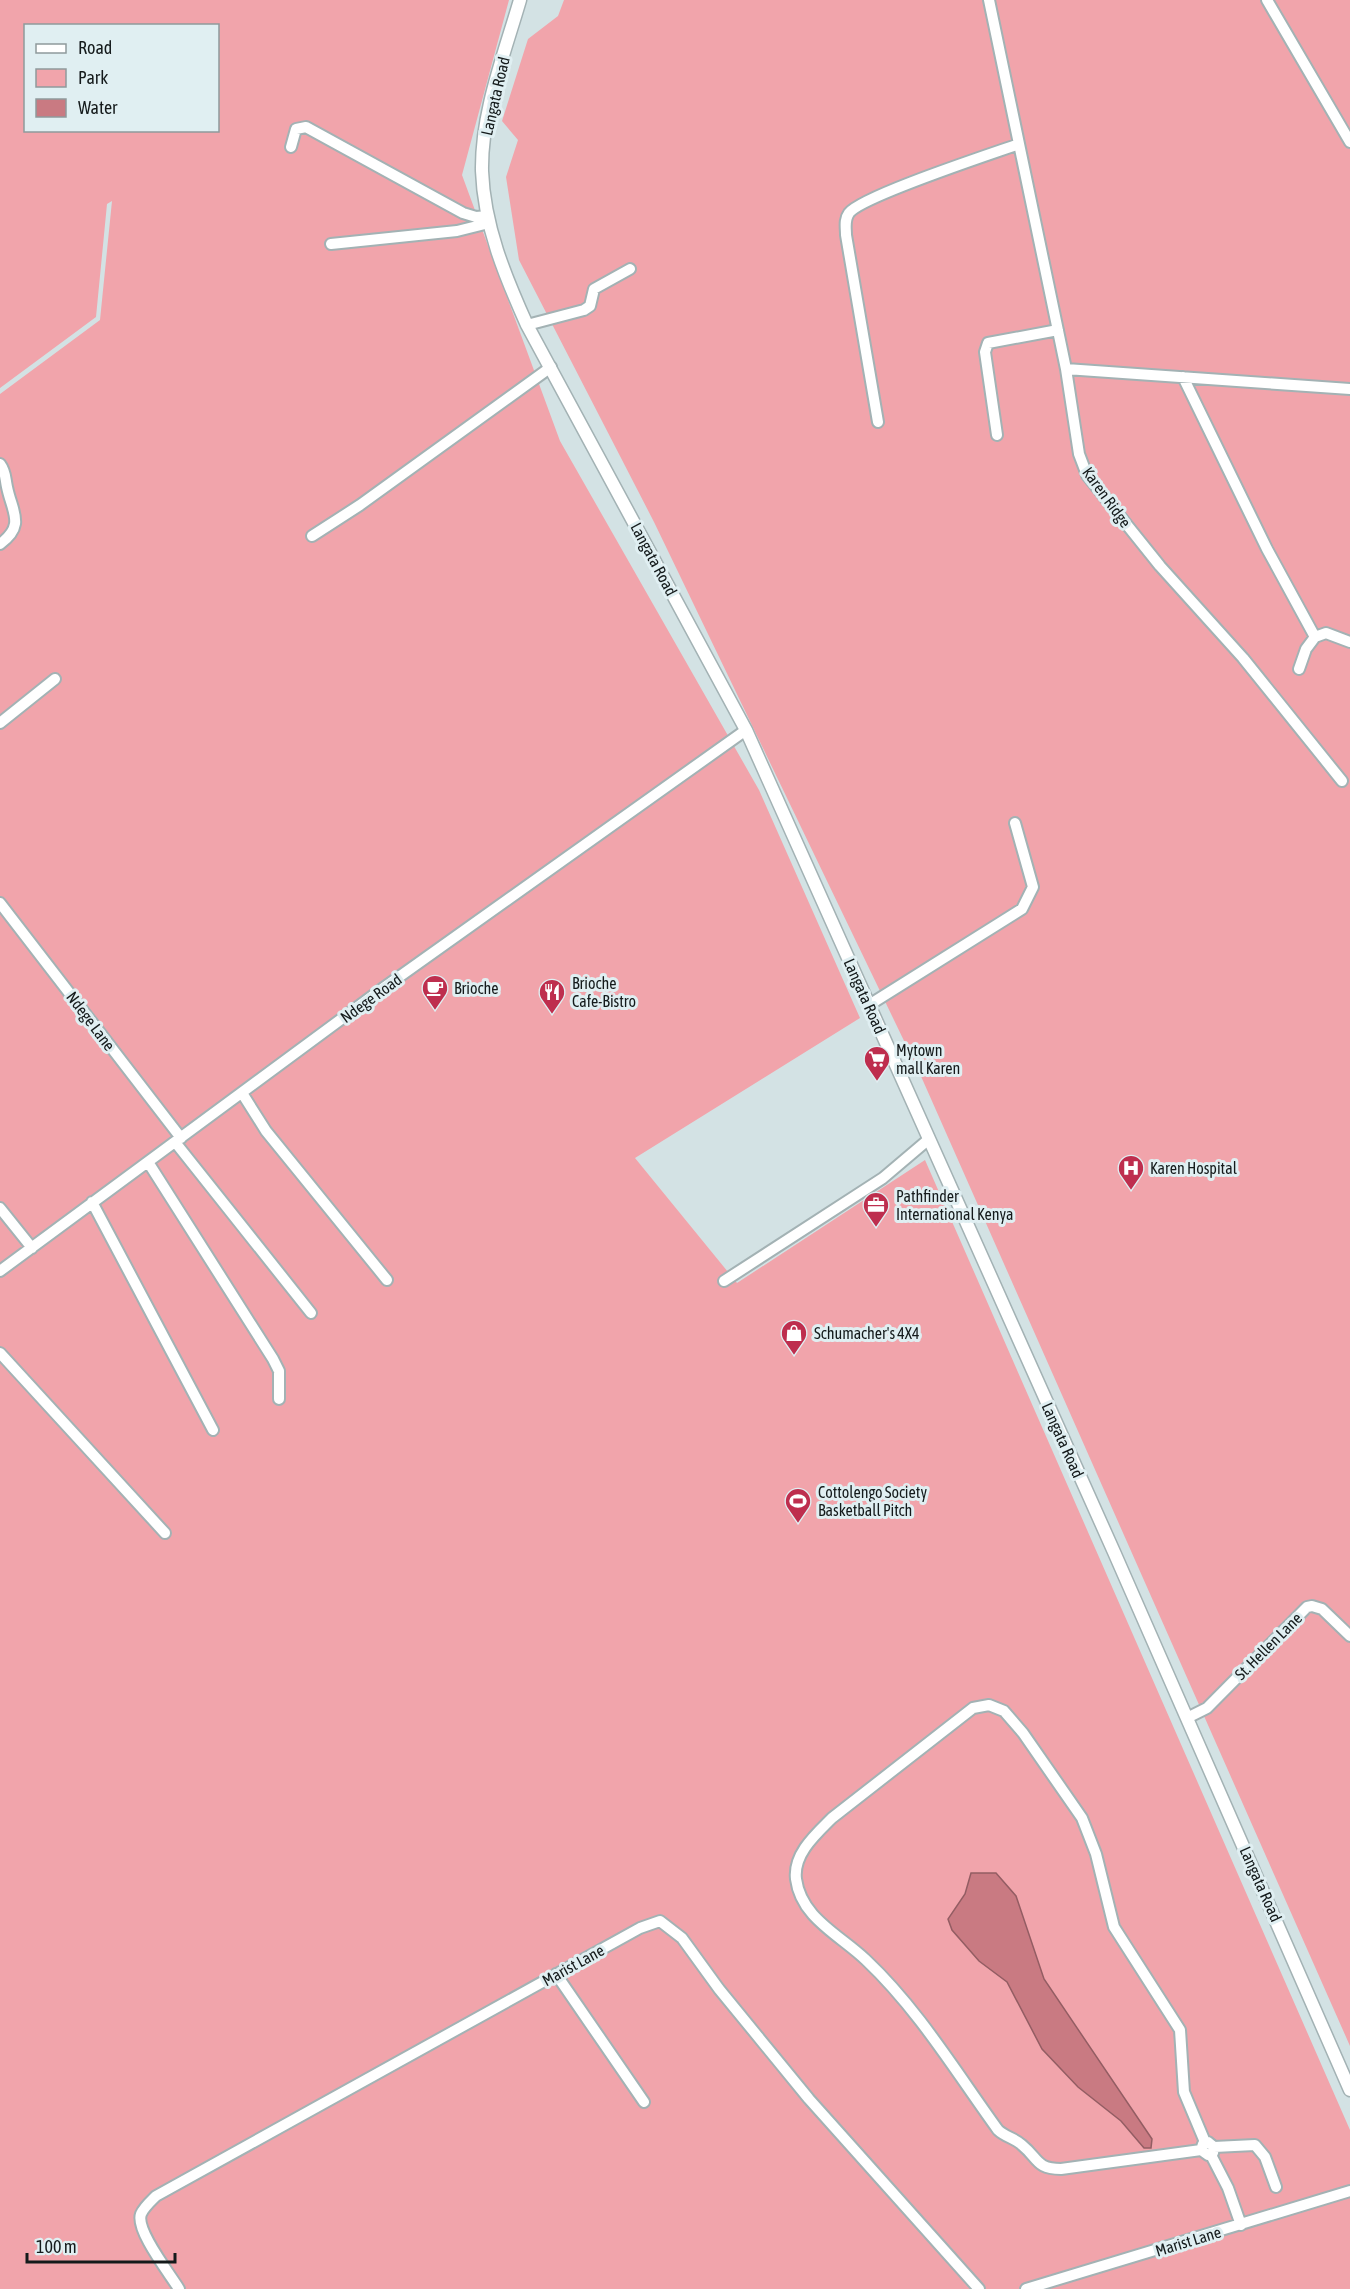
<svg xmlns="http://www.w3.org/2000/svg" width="1350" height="2289" viewBox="0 0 1350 2289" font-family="'Asap Condensed',sans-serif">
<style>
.green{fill:#f1a4ab;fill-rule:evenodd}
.water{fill:#c97a82;stroke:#935d63;stroke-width:1.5}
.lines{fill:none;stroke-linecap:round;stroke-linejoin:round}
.minor-casing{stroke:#a3b2b4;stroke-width:14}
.major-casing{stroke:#a3b2b4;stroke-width:15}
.minor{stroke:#fff;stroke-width:10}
.major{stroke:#fff;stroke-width:12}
.labels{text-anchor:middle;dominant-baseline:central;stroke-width:6;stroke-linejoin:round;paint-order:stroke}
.street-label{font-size:16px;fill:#141a1b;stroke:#e0eff2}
.poi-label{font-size:16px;fill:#141a1b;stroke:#e0eff2;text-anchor:start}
</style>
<rect width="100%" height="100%" fill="#d3e2e4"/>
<path class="green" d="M 0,0 L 509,0 L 462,175 L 560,441 L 759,790 L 860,1018 L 635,1158 L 737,1283 L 925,1160 L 1350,2130 L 1350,2289 L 0,2289 L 0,394 L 100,320 L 112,201 L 107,204 L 96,317 L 0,388 ZM 26,26 L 218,26 L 218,130 L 26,130 Z
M 564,0 L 1350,0 L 1350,2046 L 920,1074 L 654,522 L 519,260 L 506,177 L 518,140 L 502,121 L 528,39 L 558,16 Z"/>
<path class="water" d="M 971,1873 L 996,1873 L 1016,1896 L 1044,1979 L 1152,2139 L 1151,2148 L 1144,2148 L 1121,2121 L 1078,2087 L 1042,2049 L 1007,1982 L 979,1961 L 952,1930 L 948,1919 L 965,1894 Z"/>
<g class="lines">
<g class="minor-casing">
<path id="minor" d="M 989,0 L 1066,369 L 1079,454 L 1087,475 L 1160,566 L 1243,658 L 1342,781
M 1267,0 L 1350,142
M 291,147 L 296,129 L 306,127 L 463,213 L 476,217 L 488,216
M 331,244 L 457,231 L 489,223
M 527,325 L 584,310 L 590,306 L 594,289 L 630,269
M 1066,369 L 1350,389
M 1183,377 L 1267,549 L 1315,637 L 1306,649 L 1299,669
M 878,422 L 846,235 C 846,227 844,220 849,213 C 862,196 991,154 1019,144
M 997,435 L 985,352 L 988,343 L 1058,330
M 0,464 C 6,472 5,478 7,487 C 12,512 26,525 0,544
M 312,536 L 360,505 L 551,367
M 1315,637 L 1326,633 L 1350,642
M 0,723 L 55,679
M 0,903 L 181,1138
M 869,1005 L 1022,909 L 1033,887 L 1015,823
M 242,1093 L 266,1131 L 387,1280
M 175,1142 L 311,1313
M 148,1162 L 273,1359 L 279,1371 L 279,1399
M 92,1202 L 213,1430
M 0,1208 L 32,1248
M 0,1271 L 382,989 L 746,730
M 724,1281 L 883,1178 L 929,1139
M 0,1353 L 165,1533
M 1187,1718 L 1207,1708 L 1307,1607 L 1312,1606 L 1322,1609 L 1350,1636
M 556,1974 L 644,2102
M 1214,2147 L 1255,2145 L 1265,2157 L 1276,2187
M 1201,2150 L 1203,2144 L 1208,2142 L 1214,2147 L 1213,2153 L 1208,2155 L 1201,2150 L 1061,2169 C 1036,2169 1039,2159 1022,2145 C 1015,2138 1005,2137 998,2130 C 956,2072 918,2009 866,1960 C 840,1935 801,1918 796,1879 C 793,1854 816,1834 832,1818 L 973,1708 L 989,1705 L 1004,1711 L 1023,1733 L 1082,1818 L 1096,1854 L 1114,1927 L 1180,2030 L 1184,2092 L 1205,2142
M 1211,2155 L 1228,2188 L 1241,2225
M 179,2289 C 170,2274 135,2230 141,2214 C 144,2207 151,2201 156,2196 L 640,1928 L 660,1921 L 682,1938 L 719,1989 L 809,2099 L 979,2289
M 1026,2289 L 1350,2191"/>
</g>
<g class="major-casing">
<path id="major" d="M 520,0 C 504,55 481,113 482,171 C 484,226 505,276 527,325 L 746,730 L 1114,1552 L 1350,2090"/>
</g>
<use href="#minor" class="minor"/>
<use href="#major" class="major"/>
</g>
<defs>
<g id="cafe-pin" transform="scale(1.35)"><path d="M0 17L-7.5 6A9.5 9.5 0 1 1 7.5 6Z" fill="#be2e4e" stroke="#e0eff2"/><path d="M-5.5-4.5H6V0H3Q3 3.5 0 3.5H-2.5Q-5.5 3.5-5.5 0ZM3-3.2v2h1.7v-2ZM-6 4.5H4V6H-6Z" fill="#fff"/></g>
<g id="restaurant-pin" transform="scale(1.35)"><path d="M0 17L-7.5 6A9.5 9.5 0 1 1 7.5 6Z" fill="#be2e4e" stroke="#e0eff2"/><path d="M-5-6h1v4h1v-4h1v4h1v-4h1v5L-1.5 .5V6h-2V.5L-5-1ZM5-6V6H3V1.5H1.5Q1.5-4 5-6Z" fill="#fff"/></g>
<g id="supermarket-pin" transform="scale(1.35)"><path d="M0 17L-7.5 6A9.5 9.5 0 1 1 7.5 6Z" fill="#be2e4e" stroke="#e0eff2"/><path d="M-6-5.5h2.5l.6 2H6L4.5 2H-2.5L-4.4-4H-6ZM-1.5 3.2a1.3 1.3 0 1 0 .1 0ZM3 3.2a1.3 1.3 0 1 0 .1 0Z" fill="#fff"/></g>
<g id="hospital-pin" transform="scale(1.35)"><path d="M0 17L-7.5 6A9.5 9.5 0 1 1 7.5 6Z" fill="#be2e4e" stroke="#e0eff2"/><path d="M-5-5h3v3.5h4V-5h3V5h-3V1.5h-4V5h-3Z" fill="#fff"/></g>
<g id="office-pin" transform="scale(1.35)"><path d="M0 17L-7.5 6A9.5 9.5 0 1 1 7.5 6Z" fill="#be2e4e" stroke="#e0eff2"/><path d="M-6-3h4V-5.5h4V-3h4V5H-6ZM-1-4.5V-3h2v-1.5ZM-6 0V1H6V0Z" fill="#fff"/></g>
<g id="shop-pin" transform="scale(1.35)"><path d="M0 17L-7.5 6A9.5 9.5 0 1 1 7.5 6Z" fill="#be2e4e" stroke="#e0eff2"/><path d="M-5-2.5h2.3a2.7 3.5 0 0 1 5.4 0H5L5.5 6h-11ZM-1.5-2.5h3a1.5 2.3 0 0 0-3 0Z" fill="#fff"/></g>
<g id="stadium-pin" transform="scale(1.35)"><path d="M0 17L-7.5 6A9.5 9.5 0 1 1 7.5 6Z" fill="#be2e4e" stroke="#e0eff2"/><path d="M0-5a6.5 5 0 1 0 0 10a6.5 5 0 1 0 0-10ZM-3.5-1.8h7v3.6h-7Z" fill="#fff"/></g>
</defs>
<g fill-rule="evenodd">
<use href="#cafe-pin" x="435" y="988"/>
<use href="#restaurant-pin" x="552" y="992"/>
<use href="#supermarket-pin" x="877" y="1059"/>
<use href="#hospital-pin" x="1131" y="1168"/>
<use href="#office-pin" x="876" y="1205"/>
<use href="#shop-pin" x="794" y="1333"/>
<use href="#stadium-pin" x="798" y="1501"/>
</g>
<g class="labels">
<g class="street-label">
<text transform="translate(495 96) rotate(-77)">Langata Road</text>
<text transform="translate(1107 497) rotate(54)">Karen Ridge</text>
<text transform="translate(654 559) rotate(62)">Langata Road</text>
<text transform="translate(865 996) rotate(66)">Langata Road</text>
<text transform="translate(371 998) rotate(-36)">Ndege Road</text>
<text transform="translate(91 1021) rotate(53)">Ndege Lane</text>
<text transform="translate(1063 1440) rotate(66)">Langata Road</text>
<text transform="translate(1268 1646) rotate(-45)">St. Hellen Lane</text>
<text transform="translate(1261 1884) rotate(66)">Langata Road</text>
<text transform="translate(573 1965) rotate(-29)">Marist Lane</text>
<text transform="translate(1188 2241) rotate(-17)">Marist Lane</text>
</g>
<g class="poi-label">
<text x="572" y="983">Brioche<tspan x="572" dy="18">Cafe-Bistro</tspan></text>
<text x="454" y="988">Brioche</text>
<text x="896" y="1050">Mytown<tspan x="896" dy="18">mall Karen</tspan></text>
<text x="1150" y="1168">Karen Hospital</text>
<text x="896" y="1196">Pathfinder<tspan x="896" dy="18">International Kenya</tspan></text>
<text x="814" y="1333">Schumacher's 4X4</text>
<text x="818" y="1492">Cottolengo Society<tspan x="818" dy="18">Basketball Pitch</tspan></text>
</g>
</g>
<rect x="24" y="24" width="195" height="108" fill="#e0eff2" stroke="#8e9a9c" stroke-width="1.5"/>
<rect x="36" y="44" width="30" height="9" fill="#ffffff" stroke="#8e9a9c" stroke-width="1.5"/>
<text x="78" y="54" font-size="18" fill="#141a1b">Road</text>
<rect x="36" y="69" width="30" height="18" fill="#f1a4ab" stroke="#8e9a9c" stroke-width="1.5"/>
<text x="78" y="84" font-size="18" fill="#141a1b">Park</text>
<rect x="36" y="99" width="30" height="18" fill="#c97a82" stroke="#8e9a9c" stroke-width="1.5"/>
<text x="78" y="114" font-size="18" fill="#141a1b">Water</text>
<path d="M27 2253v9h148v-9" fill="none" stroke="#141a1b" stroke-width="3"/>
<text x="36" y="2253" font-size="18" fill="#141a1b" stroke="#e0eff2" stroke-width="4.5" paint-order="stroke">100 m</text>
</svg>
